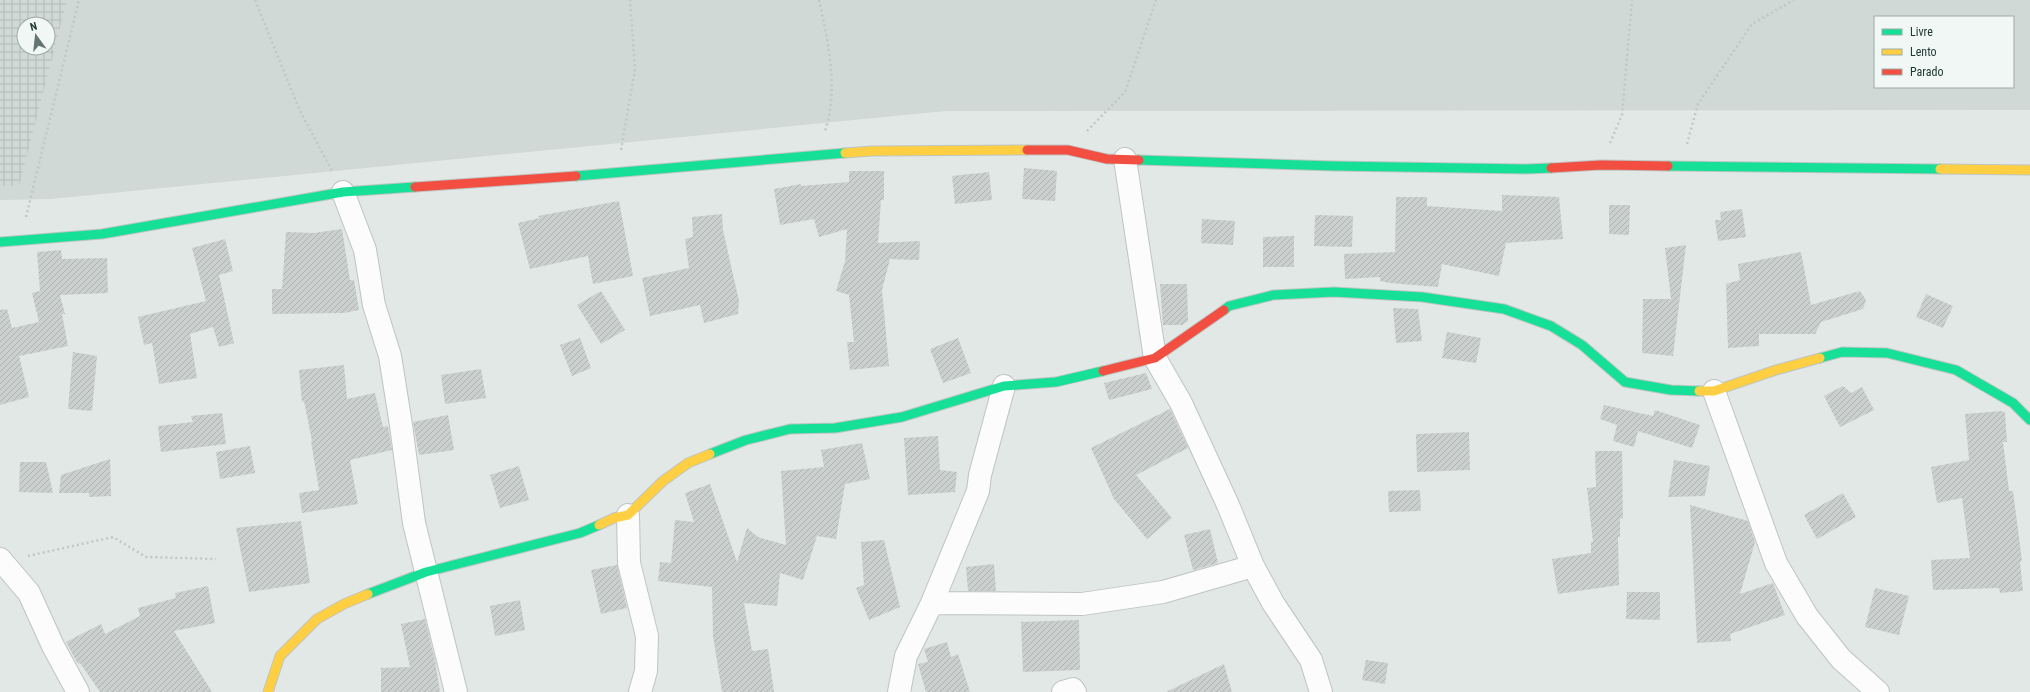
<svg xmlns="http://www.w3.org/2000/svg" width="2030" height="692" viewBox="0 0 2030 692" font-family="'Roboto Condensed',sans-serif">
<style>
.built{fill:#d0d9d5;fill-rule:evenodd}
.industrial{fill:url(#industrial-grid);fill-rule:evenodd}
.building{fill:url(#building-hatch)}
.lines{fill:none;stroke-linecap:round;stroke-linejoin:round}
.street-casing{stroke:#bfc4c2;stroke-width:24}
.fast-casing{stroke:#bec5c2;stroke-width:11}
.slow-casing{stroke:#bec5c2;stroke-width:11}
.jam-casing{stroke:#bec5c2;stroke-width:11}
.path{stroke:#c0c8c5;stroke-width:2.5;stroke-dasharray:2 3;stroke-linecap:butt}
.street{stroke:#fbfcfb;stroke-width:22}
.fast{stroke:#16e098;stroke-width:9}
.slow{stroke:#ffcf43;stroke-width:9}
.jam{stroke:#f24e42;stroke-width:9}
</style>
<defs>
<pattern id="industrial-grid" width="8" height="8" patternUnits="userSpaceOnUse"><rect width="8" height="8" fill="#d0d9d5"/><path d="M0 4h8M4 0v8" fill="none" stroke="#b2bbb7"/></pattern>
<pattern id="building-hatch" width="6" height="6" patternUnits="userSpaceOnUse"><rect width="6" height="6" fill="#cbd0ce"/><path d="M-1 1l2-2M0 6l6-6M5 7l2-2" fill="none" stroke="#aeb3b2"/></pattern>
</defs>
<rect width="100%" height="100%" fill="#e2e8e5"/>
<path class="built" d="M 0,0 L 2030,0 L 2030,110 L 946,111 L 51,199 L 0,200 ZM 1875,17 L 2013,17 L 2013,87 L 1875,87 ZM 24,24 L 48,24 L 48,48 L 24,48 Z"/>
<path class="industrial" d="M 0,0 L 67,0 L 19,186 L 0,186 ZM 24,24 L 48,24 L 48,48 L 24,48 Z"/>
<path class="building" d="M 1024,168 L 1057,171 L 1055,201 L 1022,199 Z
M 849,171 L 884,171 L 884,200 L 881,200 L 878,243 L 920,241 L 919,260 L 890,259 L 882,290 L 889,366 L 850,370 L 847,342 L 854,342 L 849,295 L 836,291 L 845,261 L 847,229 L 819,237 L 814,219 L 780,225 L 774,189 L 801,184 L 801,186 L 849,182 Z
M 989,172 L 992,200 L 955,204 L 952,176 Z
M 1502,195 L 1559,197 L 1563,239 L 1506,243 L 1499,276 L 1442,264 L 1438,287 L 1390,283 L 1380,281 L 1380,277 L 1345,279 L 1344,254 L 1395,252 L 1396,197 L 1427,197 L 1427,206 L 1502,211 Z
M 619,201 L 633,276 L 593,284 L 588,256 L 530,269 L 518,223 L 540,218 L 538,216 Z
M 1609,205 L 1630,205 L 1629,235 L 1609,234 Z
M 1742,209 L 1746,237 L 1718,241 L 1715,220 L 1721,220 L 1720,212 Z
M 722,214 L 723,230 L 739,301 L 738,314 L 704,323 L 700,305 L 650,316 L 642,278 L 689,268 L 685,239 L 693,237 L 692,217 Z
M 1315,215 L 1353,216 L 1352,247 L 1314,246 Z
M 1202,219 L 1235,221 L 1233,245 L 1201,243 Z
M 342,229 L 350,280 L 354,280 L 359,310 L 344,313 L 272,314 L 272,289 L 282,289 L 286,232 L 314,233 Z
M 1294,236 L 1294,267 L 1263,267 L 1263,237 Z
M 225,239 L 233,271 L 219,275 L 234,343 L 219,347 L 213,327 L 190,334 L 197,378 L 159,384 L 152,343 L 144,345 L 138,317 L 206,301 L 192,248 Z
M 1686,245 L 1673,356 L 1642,353 L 1643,299 L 1671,299 L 1665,248 Z
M 61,250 L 62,259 L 107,258 L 108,293 L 60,295 L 65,314 L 62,314 L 68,346 L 19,356 L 29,397 L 0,405 L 0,310 L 7,309 L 12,328 L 39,322 L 32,293 L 40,291 L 37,252 Z
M 1801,252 L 1811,305 L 1860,291 L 1866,300 L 1863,309 L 1821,322 L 1815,334 L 1759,334 L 1759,346 L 1728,348 L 1726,284 L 1740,280 L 1738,264 Z
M 1160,284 L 1187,284 L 1188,321 L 1182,325 L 1163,325 Z
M 601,291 L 625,330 L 601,344 L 577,305 Z
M 1926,294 L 1953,306 L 1943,328 L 1916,317 Z
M 1393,308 L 1418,309 L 1422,341 L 1396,343 Z
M 1447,332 L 1481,338 L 1476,363 L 1442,358 Z
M 580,338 L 591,368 L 572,376 L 560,345 Z
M 958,338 L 971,373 L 943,383 L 930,349 Z
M 73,352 L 97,356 L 92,411 L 68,409 Z
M 344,365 L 347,399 L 375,393 L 383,427 L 388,426 L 392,450 L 350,460 L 358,504 L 302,513 L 299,493 L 319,490 L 311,441 L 312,441 L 304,401 L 302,402 L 299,370 Z
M 481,369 L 486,398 L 445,404 L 441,375 Z
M 1146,373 L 1152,389 L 1109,400 L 1104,383 Z
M 1843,386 L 1851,393 L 1862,387 L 1874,410 L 1840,427 L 1824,396 Z
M 1604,405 L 1653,416 L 1655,410 L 1700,425 L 1692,448 L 1638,431 L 1634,447 L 1613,441 L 1617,425 L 1600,419 Z
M 1170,409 L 1188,448 L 1136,475 L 1172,518 L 1147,539 L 1114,499 L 1091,448 Z
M 2002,411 L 2005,413 L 2007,442 L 2003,442 L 2009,491 L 2013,491 L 2022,561 L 2020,562 L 2023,591 L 2000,593 L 1999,588 L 1933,590 L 1931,560 L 1970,558 L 1962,498 L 1937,503 L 1931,467 L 1969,460 L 1965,414 Z
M 222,413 L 226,444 L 161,452 L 158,426 L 193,422 L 191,416 Z
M 448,415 L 454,450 L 419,455 L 413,422 Z
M 1469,432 L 1470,470 L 1417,472 L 1416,434 Z
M 938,436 L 940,470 L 957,472 L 955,492 L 908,495 L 904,438 Z
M 862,443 L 870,479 L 845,484 L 836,539 L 817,536 L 803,580 L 780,573 L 777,606 L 744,603 L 752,651 L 768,649 L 774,692 L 722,692 L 713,636 L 712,587 L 658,581 L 660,562 L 671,563 L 675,520 L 694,522 L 685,493 L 710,484 L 737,562 L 747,528 L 758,537 L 786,545 L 781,471 L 824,467 L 821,450 Z
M 250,446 L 255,473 L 220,479 L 216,452 Z
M 1595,451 L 1622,451 L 1623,519 L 1620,518 L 1620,537 L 1618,537 L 1619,585 L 1558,594 L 1552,559 L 1591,553 L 1591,542 L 1593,542 L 1587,488 L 1596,487 Z
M 110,459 L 111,496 L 89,497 L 89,493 L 59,493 L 61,475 Z
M 1674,460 L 1710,466 L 1705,496 L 1668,497 Z
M 20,462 L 46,462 L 53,493 L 19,492 Z
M 519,466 L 529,500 L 500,508 L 490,475 Z
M 1420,490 L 1421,511 L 1389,512 L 1388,491 Z
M 1843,493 L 1856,517 L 1817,539 L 1804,515 Z
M 1690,505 L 1748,521 L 1755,542 L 1740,594 L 1773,583 L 1785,615 L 1730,634 L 1731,641 L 1697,643 Z
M 301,521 L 310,583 L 249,592 L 236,528 Z
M 1210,529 L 1218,563 L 1193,570 L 1184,535 Z
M 884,540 L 900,607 L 869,620 L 856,588 L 864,585 L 861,542 Z
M 994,564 L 996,591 L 968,591 L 966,567 Z
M 617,565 L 627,608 L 601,614 L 591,570 Z
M 208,586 L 215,623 L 174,631 L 212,692 L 100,692 L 80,663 L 78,664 L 66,642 L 101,624 L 105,634 L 140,616 L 138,608 L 176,598 L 175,593 Z
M 1875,588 L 1909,596 L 1899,635 L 1865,627 Z
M 1627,592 L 1660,592 L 1660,620 L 1626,619 Z
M 520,600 L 525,630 L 495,636 L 490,606 Z
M 425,619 L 435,660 L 440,692 L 381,692 L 381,668 L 410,667 L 401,624 Z
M 1079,620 L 1080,670 L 1023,672 L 1021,622 Z
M 947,642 L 951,657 L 958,654 L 970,692 L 926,692 L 918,664 L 928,662 L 924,649 Z
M 1366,660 L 1388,663 L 1385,684 L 1362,680 Z
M 1224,664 L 1232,692 L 1166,692 Z"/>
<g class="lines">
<g class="street-casing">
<path id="street" d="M 1125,159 L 1155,358 L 1181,403 L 1228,505 L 1253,566 L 1273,603 L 1311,660 L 1321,692
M 343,192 L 365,250 L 374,305 L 390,356 L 401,425 L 414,523 L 456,692
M 1714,391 L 1776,563 L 1807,616 L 1841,659 L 1878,692
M 628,515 L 629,563 L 647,636 L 646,671 L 640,692
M 0,559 L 29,593 L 53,646 L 78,692
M 932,603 L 978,491 L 980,475 L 1004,386
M 899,692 L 906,656 L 932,603 L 1082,604 L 1163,592 L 1253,566
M 1063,692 L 1073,689 L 1075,692"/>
</g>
<g class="fast-casing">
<path id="fast" d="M 1139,160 L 1334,166 L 1526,169 L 1551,168
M 1668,166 L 1940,169
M 576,176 L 845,153
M 0,242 L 102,234 L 343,192 L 415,187
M 1224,310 L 1229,306 L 1273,295 L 1334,292 L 1422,297 L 1504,309 L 1551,326 L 1582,345 L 1625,382 L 1671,390 L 1699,391
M 1820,358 L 1842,352 L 1887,353 L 1956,370 L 2013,403 L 2030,420
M 710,454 L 746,440 L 790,429 L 835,428 L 902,417 L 1004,386 L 1056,382 L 1103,371
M 368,594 L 426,572 L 580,533 L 599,525"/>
</g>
<g class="slow-casing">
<path id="slow" d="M 845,153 L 872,151 L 1027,150
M 1940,169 L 2030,170
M 1699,391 L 1714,391 L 1776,370 L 1820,358
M 599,525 L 614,518 L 628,515 L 663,481 L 688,463 L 710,454
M 268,692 L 280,656 L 317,619 L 344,604 L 368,594"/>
</g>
<g class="jam-casing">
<path id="jam" d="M 1027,150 L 1068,150 L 1107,159 L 1139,160
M 1551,168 L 1601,165 L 1668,166
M 415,187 L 576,176
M 1103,371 L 1155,358 L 1224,310"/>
</g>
<path class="path" d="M 255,0 L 300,111 L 332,171
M 819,0 C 828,42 839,89 825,131
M 1087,131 L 1125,92 L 1156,0
M 1610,143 L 1622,115 L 1632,0
M 1687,144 L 1698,104 L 1752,24 L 1794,0
M 621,150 L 635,69 L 630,0
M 26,217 L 79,0
M 28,556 L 113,537 L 146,557 L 216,559"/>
<use href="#street" class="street"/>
<use href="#fast" class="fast"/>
<use href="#slow" class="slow"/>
<use href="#jam" class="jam"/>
</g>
<rect x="1874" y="16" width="140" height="72" fill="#f0f7f4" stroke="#9daba7"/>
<rect x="1882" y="29" width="20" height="6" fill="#16e098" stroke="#9daba7"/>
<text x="1910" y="36" font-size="12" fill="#213934">Livre</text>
<rect x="1882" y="49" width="20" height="6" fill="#ffcf43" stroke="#9daba7"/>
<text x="1910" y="56" font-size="12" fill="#213934">Lento</text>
<rect x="1882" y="69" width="20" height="6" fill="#f24e42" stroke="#9daba7"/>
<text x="1910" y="76" font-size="12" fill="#213934">Parado</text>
<g transform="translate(36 36) rotate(345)"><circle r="19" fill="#f0f7f4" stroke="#9daba7"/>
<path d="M0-3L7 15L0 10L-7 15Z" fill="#657672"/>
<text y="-6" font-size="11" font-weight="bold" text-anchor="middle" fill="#213934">N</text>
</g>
</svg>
